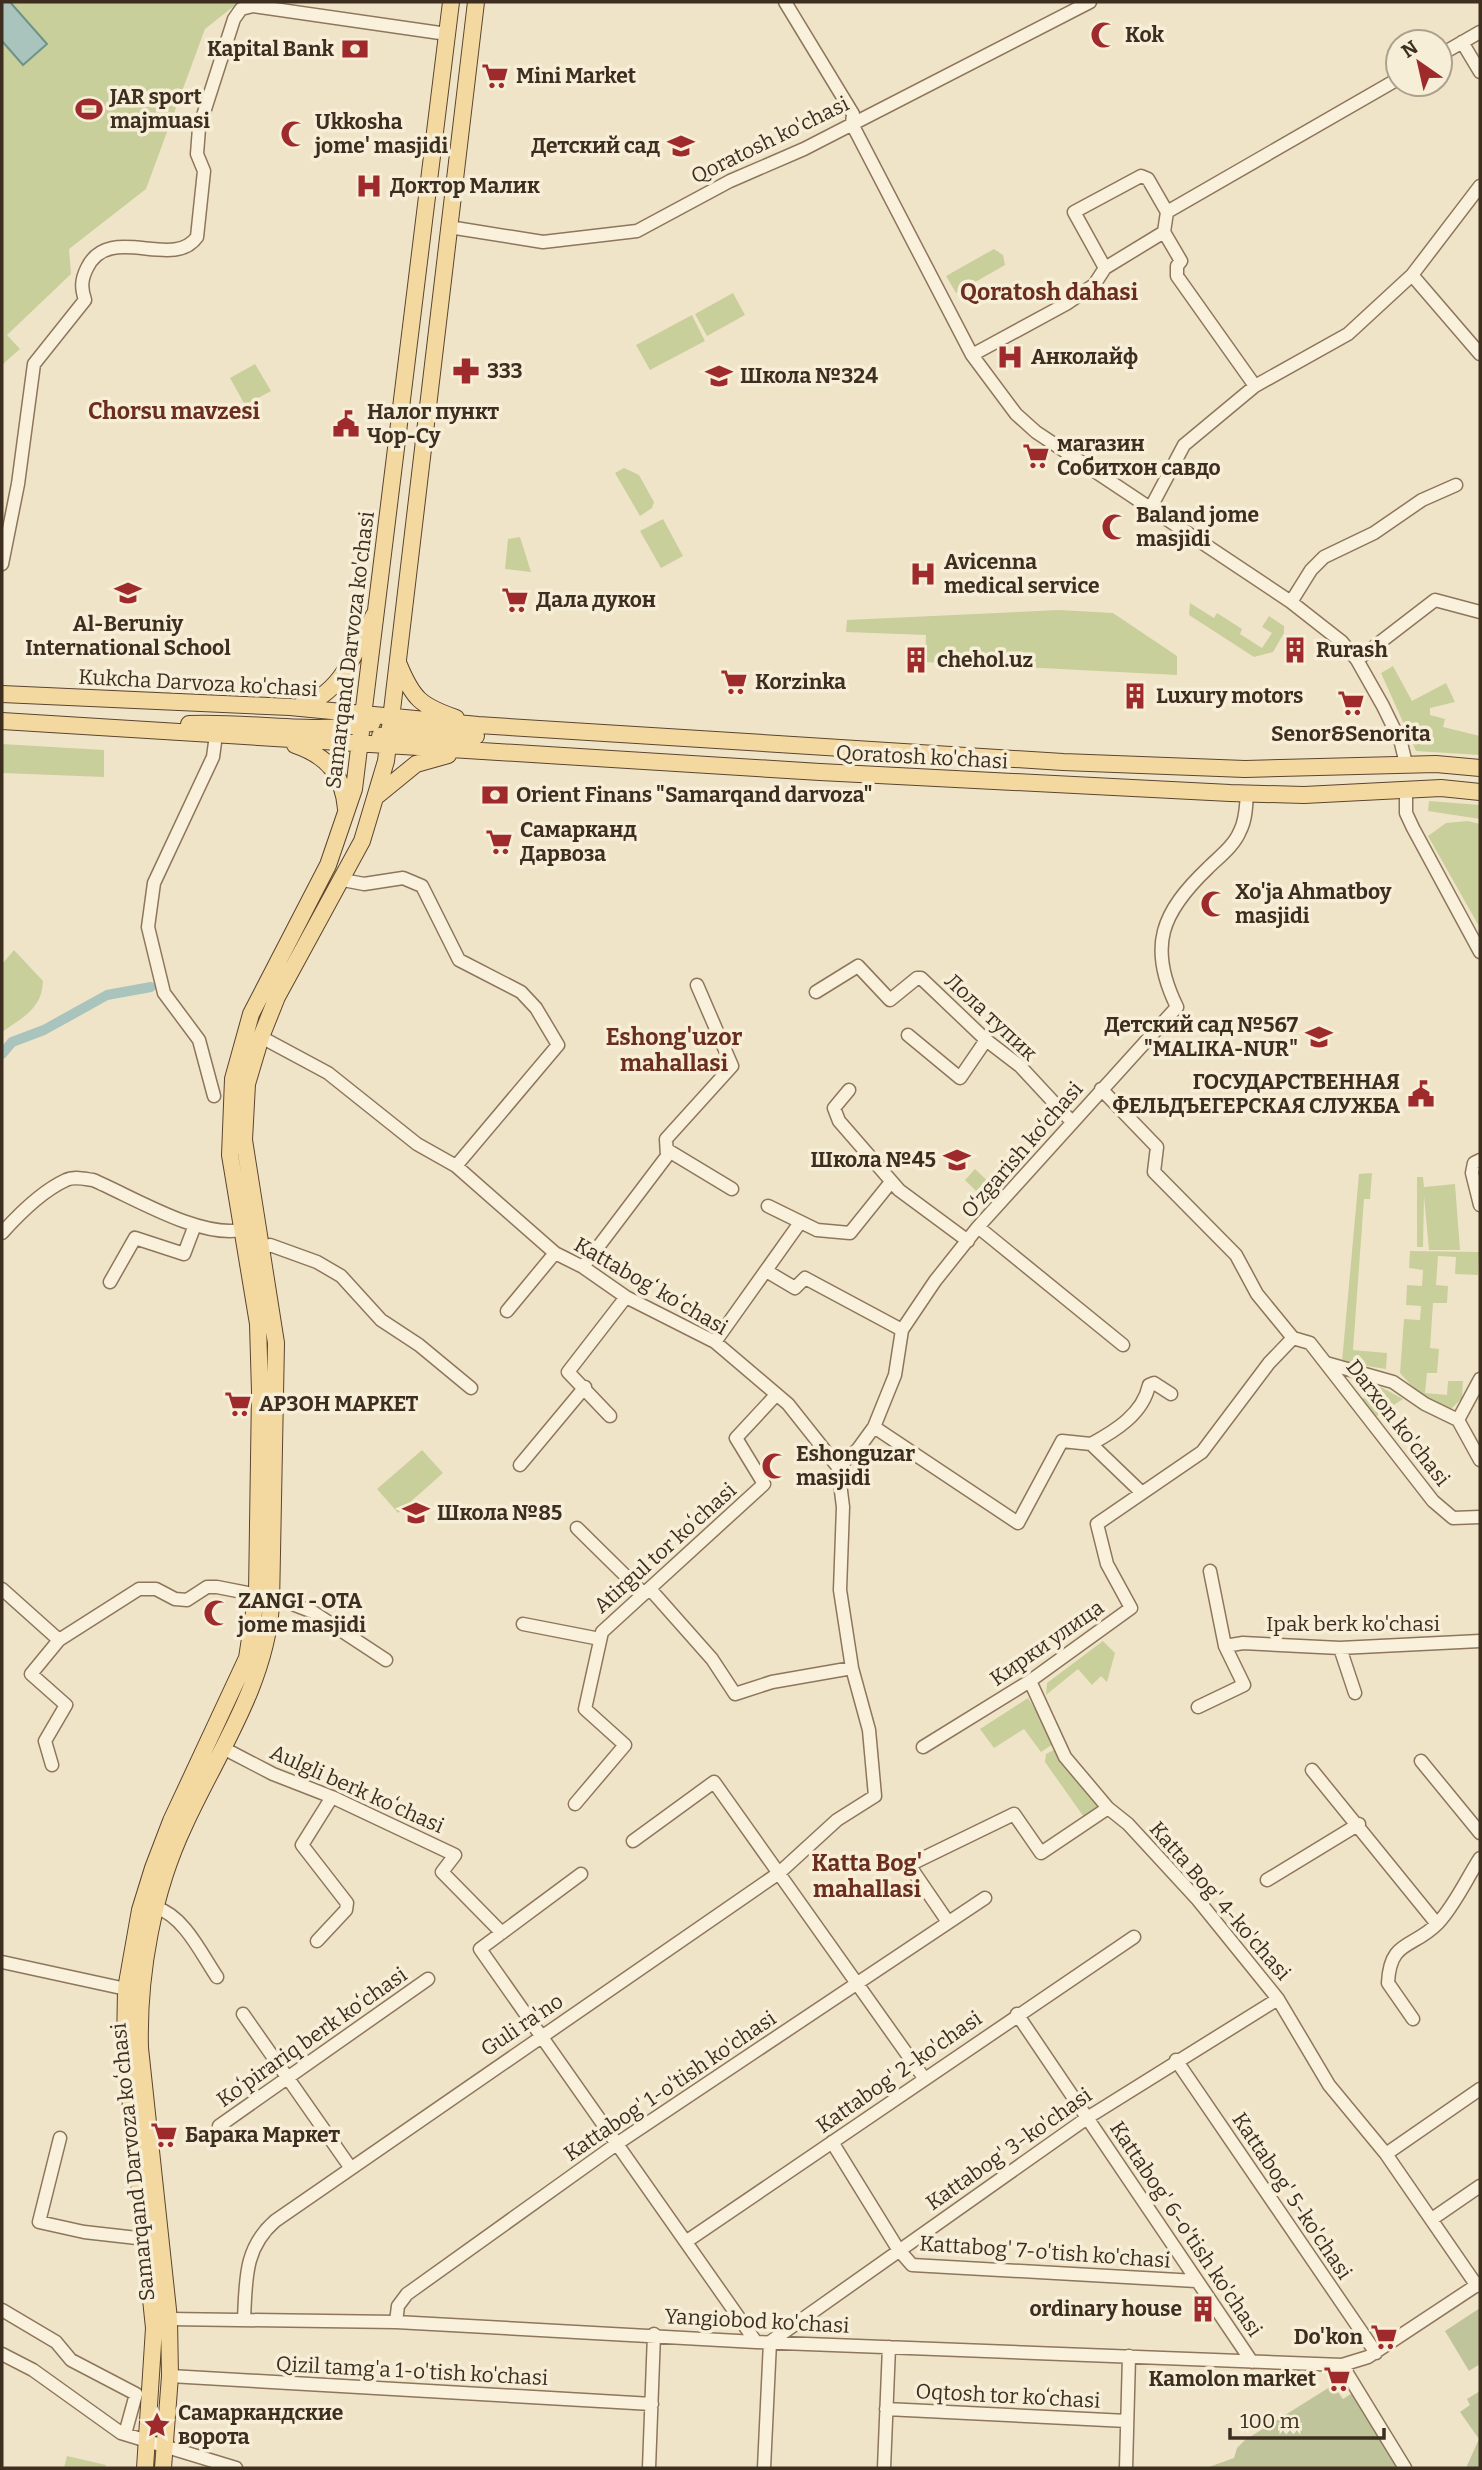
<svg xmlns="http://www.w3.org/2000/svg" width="1482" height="2470" viewBox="0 0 1482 2470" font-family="Bitter,serif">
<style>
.green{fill:#c9cf9b}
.cemetery{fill:#bfc49a}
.water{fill:#a9c4bc;stroke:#6f938a;stroke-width:2}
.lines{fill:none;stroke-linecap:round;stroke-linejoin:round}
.canal{stroke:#a9c4bc;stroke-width:10}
.minor-casing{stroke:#8d765c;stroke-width:15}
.major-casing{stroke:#5b4430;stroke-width:18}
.minor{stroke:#faf1dc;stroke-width:12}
.major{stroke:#f3d9a0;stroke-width:16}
.labels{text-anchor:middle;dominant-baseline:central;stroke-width:7;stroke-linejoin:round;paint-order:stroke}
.poi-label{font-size:21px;font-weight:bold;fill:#3d2e20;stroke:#f7eed8;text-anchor:start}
.street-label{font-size:21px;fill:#3d2e20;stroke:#f7eed8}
.neighbourhood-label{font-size:23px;font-weight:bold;fill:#6b2e1e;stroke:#f7eed8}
</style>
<rect width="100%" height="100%" fill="#f0e4c8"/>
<path class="green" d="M 2,2 L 239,2 L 205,29 L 146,189 L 69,249 L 71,274 L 7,335 L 20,349 L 2,365 Z
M 994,249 L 1003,255 L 1005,265 L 956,293 L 946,276 Z
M 733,293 L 745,315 L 707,336 L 695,314 Z
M 692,315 L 705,341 L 650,370 L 636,345 Z
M 255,364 L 271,391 L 245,405 L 230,378 Z
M 624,468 L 639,475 L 654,502 L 652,508 L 640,516 L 615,473 Z
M 663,519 L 683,556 L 661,568 L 640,531 Z
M 520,537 L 531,572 L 505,569 L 508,539 Z
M 1190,603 L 1214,618 L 1217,613 L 1242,629 L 1240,634 L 1262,648 L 1272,633 L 1262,627 L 1269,616 L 1284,626 L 1284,633 L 1273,652 L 1254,657 L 1189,615 Z
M 1059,610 L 1113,613 L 1177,656 L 1177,675 L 925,662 L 926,635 L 846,632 L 847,620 Z
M 1393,666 L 1412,701 L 1446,683 L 1455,702 L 1430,708 L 1430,715 L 1445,719 L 1443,727 L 1480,736 L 1480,755 L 1416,751 L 1381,673 Z
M 2,744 L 104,750 L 104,777 L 2,773 Z
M 1429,801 L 1480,805 L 1480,819 L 1428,811 Z
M 1468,821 L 1480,824 L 1480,928 L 1428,836 L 1446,823 Z
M 14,950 L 43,981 C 42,1009 23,1017 2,1032 L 2,964 Z
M 975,1169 L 997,1190 L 986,1201 L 965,1180 Z
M 1372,1173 L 1370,1199 L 1364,1199 L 1353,1350 L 1387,1353 L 1386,1369 L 1342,1362 L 1359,1174 Z
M 1417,1177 L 1423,1177 L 1424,1187 L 1455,1184 L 1460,1250 L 1429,1250 L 1424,1196 L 1423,1247 L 1417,1247 Z
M 1410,1251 L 1479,1252 L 1478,1275 L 1455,1274 L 1456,1257 L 1438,1256 L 1436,1285 L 1448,1286 L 1447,1303 L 1433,1303 L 1430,1348 L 1439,1349 L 1437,1373 L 1427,1373 L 1425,1393 L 1447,1395 L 1448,1381 L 1463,1381 L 1462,1398 L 1448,1412 L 1433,1409 L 1400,1373 L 1404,1319 L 1420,1320 L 1421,1306 L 1406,1305 L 1407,1285 L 1422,1286 L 1423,1270 L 1409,1268 Z
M 1381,1387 L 1403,1399 L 1374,1418 L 1362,1399 Z
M 422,1450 L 443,1473 L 398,1513 L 377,1489 Z
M 1103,1641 L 1115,1653 L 1107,1682 L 1101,1676 L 1092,1685 L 1078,1669 L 1046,1695 L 1047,1683 Z
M 1028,1698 L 1056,1742 L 1041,1752 L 1024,1729 L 994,1748 L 980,1729 Z
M 1056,1749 L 1102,1809 L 1086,1820 L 1045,1762 L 1046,1754 Z
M 67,2456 L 106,2465 L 105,2468 L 64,2468 Z"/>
<path class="cemetery" d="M 1480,2308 L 1480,2364 L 1469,2371 L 1445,2331 Z
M 1333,2385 L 1343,2399 L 1354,2392 L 1399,2468 L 1206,2468 L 1234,2458 L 1237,2448 L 1245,2440 Z
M 1480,2391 L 1480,2468 L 1466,2468 L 1479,2439 L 1460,2412 L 1470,2405 L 1467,2399 Z"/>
<path class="water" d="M 2,2 L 10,2 L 47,44 L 23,65 L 2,41 Z"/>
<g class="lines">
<path class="canal" d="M 2,1054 L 12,1042 L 44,1030 L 107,995 L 151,987"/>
<g class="minor-casing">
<path id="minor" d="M 785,2 L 853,114 L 852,124 L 972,355 L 1016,414 L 1036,432 L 1291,602 L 1342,642 L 1357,660 L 1383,706 L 1401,743 L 1406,764
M 1462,42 L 1480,72
M 1440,55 L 1480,32
M 1167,212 L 1398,79
M 449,227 L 543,242 L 637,231 L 730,181 L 804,149 L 1090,2
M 1164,232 L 1181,261 L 1177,266 L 1177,276 L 1255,386
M 1412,275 L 1480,354
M 972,355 L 1066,304 L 1094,285 L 1105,268 L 1164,232 L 1167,212 L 1148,179 L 1141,176 L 1074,212 L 1105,268
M 1150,509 L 1184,445 L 1255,386 L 1348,334 L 1412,275 L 1480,186
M 2,564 L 18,484 L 34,364 L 85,300 C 81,288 81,280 87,268 C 109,222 173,271 197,237 L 204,171 L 197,154 L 199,128 L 234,19 L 241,9 L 253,6 L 447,34
M 1291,602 L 1311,570 L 1324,557 L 1374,533 L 1422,500 L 1456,485
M 1357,660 L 1435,600 L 1480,612
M 1406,789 L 1406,813 L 1413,828 L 1480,952
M 343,880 L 364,884 L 403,878 L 422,886 L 459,960 L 521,992 L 536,1008 L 558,1045 L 456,1166
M 816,992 L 858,966 L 890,1000 L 917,978 L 921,978 L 986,1040 L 1020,1066 L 1072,1122
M 908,1035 L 960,1078 L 986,1040
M 1101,1089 L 1157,1147 L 1154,1172 L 1236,1255 L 1257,1294 L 1293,1338
M 849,1090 L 834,1108 L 839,1121 L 899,1190 L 968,1241
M 214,1096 L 199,1040 L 164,993 L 148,927 L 154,883 L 213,757 L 216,735
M 669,1151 L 732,1189
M 1480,1160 L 1474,1163 L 1472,1173 L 1480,1205
M 768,1206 L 817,1230 L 850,1233 L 891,1182
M 978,1227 L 1123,1345
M 2,1233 C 19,1214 42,1191 66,1180 C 74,1176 85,1179 93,1180 C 133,1197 199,1238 241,1230
M 260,1248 L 270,1245 L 317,1262 L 341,1276 L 381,1320 L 419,1345 L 471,1388
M 583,1267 L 667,1156 L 666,1139 L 732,1066 L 697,985
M 768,1272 L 795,1288 L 805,1278 L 902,1330
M 110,1282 L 135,1238 L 184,1254 L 195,1225
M 507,1311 L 555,1253
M 1293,1338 L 1310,1343 L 1433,1501 L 1453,1518 L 1480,1517
M 715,1342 L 799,1224
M 1326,1363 L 1393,1382 L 1425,1404 L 1458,1420
M 610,1416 L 568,1372 L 626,1297
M 1458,1420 L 1480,1460
M 1458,1420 L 1480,1379
M 874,1427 L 1018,1523 L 1062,1441 L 1091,1444 L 1141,1492
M 1091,1444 C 1115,1431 1143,1414 1149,1385 L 1154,1383 L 1171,1394
M 520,1465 L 585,1387
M 838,1467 L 858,1449 L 874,1427 L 895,1375 L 902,1330 L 935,1281 L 978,1227 L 1177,1007 C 1147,946 1162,912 1208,868 C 1219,857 1234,846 1240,831 C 1246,820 1246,806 1247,794
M 577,1528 L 644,1594
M 2,1589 L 59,1640
M 650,1589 L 712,1659 L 735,1694 L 772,1682 L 852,1668
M 523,1624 L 600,1639
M 1225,1646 L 1243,1643 L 1340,1648 L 1480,1641
M 1340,1648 L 1355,1693
M 1030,1681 L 1065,1757 L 1108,1808 L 1128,1824 L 1198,1900 L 1278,1999 L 1329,2085 L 1386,2154 L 1477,2286
M 1198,1707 L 1244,1685 L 1225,1646 L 1210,1571
M 923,1747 L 1030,1681 L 1131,1608 L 1107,1564 L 1097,1524 L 1202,1452 L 1269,1363 L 1293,1338
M 223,1748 L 273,1774 L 332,1797 L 455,1855 L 442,1872 L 502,1933
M 1421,1761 L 1480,1833
M 52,1765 L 45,1741 L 66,1705 L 31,1674 L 59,1640 L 139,1589 L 156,1589 L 175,1599 L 187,1600 L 207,1587 L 217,1587 L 279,1599 L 313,1612 L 386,1660
M 1312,1770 L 1437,1924
M 575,1804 L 625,1745 L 585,1709 L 602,1632 L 764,1484 L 736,1438 L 776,1395
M 633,1841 L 714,1782 L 924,2078
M 581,1874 L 480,1949 L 756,2342
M 1267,1880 L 1359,1824
M 157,1908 C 184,1916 202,1955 217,1977
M 948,1922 L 909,1865 L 1014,1814 L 1041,1853 L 1108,1808
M 317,1941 L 346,1910 L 347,1903 L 302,1845 L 332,1797
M 2,1962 L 126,1989
M 243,2014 L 350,2167
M 1017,2014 L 1252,2362
M 1413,2019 L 1388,1983 C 1390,1939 1413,1949 1438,1923 C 1455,1905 1467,1878 1480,1858
M 1176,2060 L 1376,2353
M 219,2126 L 428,1979
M 60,2138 L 39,2222 L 84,2232 L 146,2239
M 832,2142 L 898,2249 L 912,2265 L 1196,2281
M 1386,2154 L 1480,2089
M 1432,2219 L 1480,2186
M 687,2241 L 1134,1937
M 2,2310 L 56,2342 L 71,2360 L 136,2394 L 125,2434
M 169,2319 L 396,2322 L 756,2342 L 1342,2365 L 1368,2357 L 1480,2283
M 244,2319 C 246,2280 244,2248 275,2221 L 779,1873 L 837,1820 L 875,1796 L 869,1730 L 852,1668 L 840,1590 L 843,1507 L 838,1467 L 788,1404 L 715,1342 L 626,1297 L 583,1267 L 555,1253 L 456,1166 L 417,1144 L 328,1073 L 261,1037
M 396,2322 L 398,2306 L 407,2294 L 618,2143 L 985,1898
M 2,2354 L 33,2370 L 121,2433 L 236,2468
M 1342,2365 L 1405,2468
M 170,2376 L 652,2404
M 886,2409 L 1127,2421
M 649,2468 L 654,2334
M 764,2468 L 770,2342 L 1087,2118 L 1278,1999
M 884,2468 L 889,2347
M 1126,2468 L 1129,2356"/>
</g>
<g class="major-casing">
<path id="major" d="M 399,665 C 413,699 421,706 456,718
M 2,694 L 290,707 L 478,725 L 1063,762 L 1245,769 L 1436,764 L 1480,768
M 301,705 C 342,695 356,649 374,615
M 2,721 L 820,772 L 1230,793 L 1304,795 L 1441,788 L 1480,792
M 189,724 C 250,721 312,735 372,723
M 380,736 L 411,732 L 476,736
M 295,745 C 327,756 343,774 346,809
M 378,795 L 416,764 L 448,755
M 145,2468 L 154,2328 L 125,2049 L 126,1989 L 140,1910 L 153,1868 L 171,1821 L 247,1658 L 257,1593 L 260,1392 L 258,1324 L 230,1155 L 233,1079 L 251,1014 L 328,865 L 354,789 L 451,2
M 163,2468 L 170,2376 L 169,2319 L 140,2048 C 138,1974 153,1891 185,1824 C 217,1754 266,1684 271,1605 L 276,1343 L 244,1140 L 247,1084 L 261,1037 L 277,997 L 362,841 L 386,761 L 476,2"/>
</g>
<use href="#minor" class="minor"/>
<use href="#major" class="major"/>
</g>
<defs>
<g id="mosque-bare" transform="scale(2.1)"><path d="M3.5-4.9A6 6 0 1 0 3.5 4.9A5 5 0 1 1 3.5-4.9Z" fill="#9e2a2b" stroke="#f7eed8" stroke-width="2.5" paint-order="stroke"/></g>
<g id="bank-bare" transform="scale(2.1)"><path d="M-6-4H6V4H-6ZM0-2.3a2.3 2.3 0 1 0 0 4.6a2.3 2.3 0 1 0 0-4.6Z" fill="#9e2a2b" stroke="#f7eed8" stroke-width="2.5" paint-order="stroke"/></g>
<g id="supermarket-bare" transform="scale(2.1)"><path d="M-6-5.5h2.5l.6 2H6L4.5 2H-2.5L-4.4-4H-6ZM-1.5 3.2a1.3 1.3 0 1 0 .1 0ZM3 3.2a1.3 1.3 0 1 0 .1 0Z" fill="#9e2a2b" stroke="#f7eed8" stroke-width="2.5" paint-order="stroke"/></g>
<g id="stadium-bare" transform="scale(2.1)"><path d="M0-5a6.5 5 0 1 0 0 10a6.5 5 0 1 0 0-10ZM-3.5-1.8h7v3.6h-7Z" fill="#9e2a2b" stroke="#f7eed8" stroke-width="2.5" paint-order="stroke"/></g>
<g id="school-bare" transform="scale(2.1)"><path d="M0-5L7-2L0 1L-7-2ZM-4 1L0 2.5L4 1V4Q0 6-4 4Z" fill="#9e2a2b" stroke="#f7eed8" stroke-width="2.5" paint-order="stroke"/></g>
<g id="hospital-bare" transform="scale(2.1)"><path d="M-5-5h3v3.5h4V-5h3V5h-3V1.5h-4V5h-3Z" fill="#9e2a2b" stroke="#f7eed8" stroke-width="2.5" paint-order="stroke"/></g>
<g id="pharmacy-bare" transform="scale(2.1)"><path d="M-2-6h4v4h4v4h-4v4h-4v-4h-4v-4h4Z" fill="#9e2a2b" stroke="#f7eed8" stroke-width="2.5" paint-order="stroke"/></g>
<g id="civic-bare" transform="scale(2.1)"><path d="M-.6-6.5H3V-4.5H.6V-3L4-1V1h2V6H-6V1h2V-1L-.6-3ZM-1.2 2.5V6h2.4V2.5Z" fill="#9e2a2b" stroke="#f7eed8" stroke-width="2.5" paint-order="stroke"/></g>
<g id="building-bare" transform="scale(2.1)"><path d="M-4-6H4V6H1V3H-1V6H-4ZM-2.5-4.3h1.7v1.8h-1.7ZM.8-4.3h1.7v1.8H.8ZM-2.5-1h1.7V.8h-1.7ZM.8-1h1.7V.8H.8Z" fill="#9e2a2b" stroke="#f7eed8" stroke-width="2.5" paint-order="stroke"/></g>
<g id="sight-bare" transform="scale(2.1)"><path d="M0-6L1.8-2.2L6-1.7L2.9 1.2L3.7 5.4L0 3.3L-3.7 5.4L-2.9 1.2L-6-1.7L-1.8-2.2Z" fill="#9e2a2b" stroke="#f7eed8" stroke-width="2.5" paint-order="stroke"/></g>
</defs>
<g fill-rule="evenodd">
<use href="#mosque-bare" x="1104" y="35"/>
<use href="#bank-bare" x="355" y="49"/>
<use href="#supermarket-bare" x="495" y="76"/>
<use href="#stadium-bare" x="89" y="109"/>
<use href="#mosque-bare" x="294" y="134"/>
<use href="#school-bare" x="681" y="146"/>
<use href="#hospital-bare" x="369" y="186"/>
<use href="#hospital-bare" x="1010" y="357"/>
<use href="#pharmacy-bare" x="466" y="371"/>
<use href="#school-bare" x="719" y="376"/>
<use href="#civic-bare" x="346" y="424"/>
<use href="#supermarket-bare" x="1036" y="456"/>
<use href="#mosque-bare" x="1115" y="527"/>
<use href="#hospital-bare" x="923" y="574"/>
<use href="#school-bare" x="128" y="593"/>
<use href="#supermarket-bare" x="515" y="600"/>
<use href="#building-bare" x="1295" y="650"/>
<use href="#building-bare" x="916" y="660"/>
<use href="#supermarket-bare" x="734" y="682"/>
<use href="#building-bare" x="1135" y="696"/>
<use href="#supermarket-bare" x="1351" y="703"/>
<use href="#bank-bare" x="495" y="795"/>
<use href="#supermarket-bare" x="499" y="842"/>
<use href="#mosque-bare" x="1214" y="904"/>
<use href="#school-bare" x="1319" y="1037"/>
<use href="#civic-bare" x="1421" y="1094"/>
<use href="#school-bare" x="957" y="1160"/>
<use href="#supermarket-bare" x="238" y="1404"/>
<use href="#mosque-bare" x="775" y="1466"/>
<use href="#school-bare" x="416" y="1513"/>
<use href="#mosque-bare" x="217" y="1613"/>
<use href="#supermarket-bare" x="164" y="2135"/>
<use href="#building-bare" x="1203" y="2309"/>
<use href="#supermarket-bare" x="1384" y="2337"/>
<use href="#supermarket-bare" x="1337" y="2379"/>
<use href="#sight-bare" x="157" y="2425"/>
</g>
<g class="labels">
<g class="poi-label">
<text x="1125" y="35">Kok</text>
<text x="334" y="49" text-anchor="end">Kapital Bank</text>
<text x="516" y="76">Mini Market</text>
<text x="110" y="97">JAR sport<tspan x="110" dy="24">majmuasi</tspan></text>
<text x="315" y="122">Ukkosha<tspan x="315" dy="24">jome' masjidi</tspan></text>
<text x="660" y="146" text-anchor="end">Детский сад</text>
<text x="390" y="186">Доктор Малик</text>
<text x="1031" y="357">Анколайф</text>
<text x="487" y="371">333</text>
<text x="740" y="376">Школа №324</text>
<text x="367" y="412">Налог пункт<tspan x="367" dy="24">Чор-Су</tspan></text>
<text x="1057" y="444">магазин<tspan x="1057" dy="24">Собитхон савдо</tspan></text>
<text x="1136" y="515">Baland jome<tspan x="1136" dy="24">masjidi</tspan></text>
<text x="944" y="562">Avicenna<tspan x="944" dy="24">medical service</tspan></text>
<text x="536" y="600">Дала дукон</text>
<text x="128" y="624" text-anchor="middle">Al-Beruniy<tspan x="128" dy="24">International School</tspan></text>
<text x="1316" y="650">Rurash</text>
<text x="937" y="660">chehol.uz</text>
<text x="755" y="682">Korzinka</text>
<text x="1156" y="696">Luxury motors</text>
<text x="1351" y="734" text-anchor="middle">Senor&amp;Senorita</text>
<text x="516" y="795">Orient Finans "Samarqand darvoza"</text>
<text x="520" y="830">Самарканд<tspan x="520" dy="24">Дарвоза</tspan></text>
<text x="1235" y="892">Xo'ja Ahmatboy<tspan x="1235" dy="24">masjidi</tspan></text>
<text x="1298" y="1025" text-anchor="end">Детский сад №567<tspan x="1298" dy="24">"MALIKA-NUR"</tspan></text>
<text x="1400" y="1082" text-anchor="end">ГОСУДАРСТВЕННАЯ<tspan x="1400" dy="24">ФЕЛЬДЪЕГЕРСКАЯ СЛУЖБА</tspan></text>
<text x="936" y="1160" text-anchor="end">Школа №45</text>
<text x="259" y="1404">АРЗОН МАРКЕТ</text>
<text x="796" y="1454">Eshonguzar<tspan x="796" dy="24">masjidi</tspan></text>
<text x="437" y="1513">Школа №85</text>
<text x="238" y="1601">ZANGI - OTA<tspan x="238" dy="24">jome masjidi</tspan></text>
<text x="185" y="2135">Барака Маркет</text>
<text x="1182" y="2309" text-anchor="end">ordinary house</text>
<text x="1363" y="2337" text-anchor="end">Do'kon</text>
<text x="1316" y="2379" text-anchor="end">Kamolon market</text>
<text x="178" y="2413">Самаркандские<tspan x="178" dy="24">ворота</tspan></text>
</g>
<g class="street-label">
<text transform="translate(770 140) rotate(-26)">Qoratosh ko'chasi</text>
<text transform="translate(350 650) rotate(-83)">Samarqand Darvoza ko'chasi</text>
<text transform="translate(198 683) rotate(3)">Kukcha Darvoza ko'chasi</text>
<text transform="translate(922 757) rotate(3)">Qoratosh ko'chasi</text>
<text transform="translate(991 1017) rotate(43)">Лола тупик</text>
<text transform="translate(1022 1150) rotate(-49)">O‘zgarish ko‘chasi</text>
<text transform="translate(651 1286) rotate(30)">Kattabogʻ koʻchasi</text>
<text transform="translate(1398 1423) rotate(52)">Darxon ko'chasi</text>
<text transform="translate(665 1548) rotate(-42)">Atirgul tor koʻchasi</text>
<text x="1353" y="1624">Ipak berk ko'chasi</text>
<text transform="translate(1047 1643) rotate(-35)">Кирки улица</text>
<text transform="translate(357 1789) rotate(24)">Aulgli berk koʻchasi</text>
<text transform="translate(1220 1901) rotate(49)">Katta Bog' 4-ko'chasi</text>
<text transform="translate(522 2025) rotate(-34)">Guli ra'no</text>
<text transform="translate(312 2037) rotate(-35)">Koʻpirariq berk koʻchasi</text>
<text transform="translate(899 2072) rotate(-35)">Kattabog' 2-ko'chasi</text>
<text transform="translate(670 2086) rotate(-34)">Kattabog' 1-o'tish ko'chasi</text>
<text transform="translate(1009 2149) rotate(-35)">Kattabog' 3-ko'chasi</text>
<text transform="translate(133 2162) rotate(-96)">Samarqand Darvoza koʻchasi</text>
<text transform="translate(1292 2196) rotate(56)">Kattabog' 5-ko'chasi</text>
<text transform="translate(1186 2229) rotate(56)">Kattabog' 6-o'tish ko'chasi</text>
<text transform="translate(1045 2252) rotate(4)">Kattabog' 7-o'tish ko'chasi</text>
<text transform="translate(757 2321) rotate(3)">Yangiobod ko'chasi</text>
<text transform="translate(412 2371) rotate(3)">Qizil tamg'a 1-o'tish ko'chasi</text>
<text transform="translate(1008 2396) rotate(3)">Oqtosh tor koʻchasi</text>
</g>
<g class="neighbourhood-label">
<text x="1049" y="292">Qoratosh dahasi</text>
<text x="174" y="411">Chorsu mavzesi</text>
<text x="674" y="1037">Eshong'uzor<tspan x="674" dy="26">mahallasi</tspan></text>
<text x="867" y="1863">Katta Bog'<tspan x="867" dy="26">mahallasi</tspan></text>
</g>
</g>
<rect width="1482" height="2470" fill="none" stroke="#3d2e20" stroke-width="7"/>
<g transform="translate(1419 63) rotate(326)"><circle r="33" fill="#f7eed8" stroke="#ada18e" stroke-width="2"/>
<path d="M0-5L12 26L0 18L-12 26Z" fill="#9e2a2b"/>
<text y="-10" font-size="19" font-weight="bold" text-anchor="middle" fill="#3d2e20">N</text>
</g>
<path d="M1230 2428v10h154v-10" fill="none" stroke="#3d2e20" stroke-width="3.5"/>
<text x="1240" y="2428" font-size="21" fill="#3d2e20" stroke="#f7eed8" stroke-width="5" paint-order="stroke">100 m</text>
</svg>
